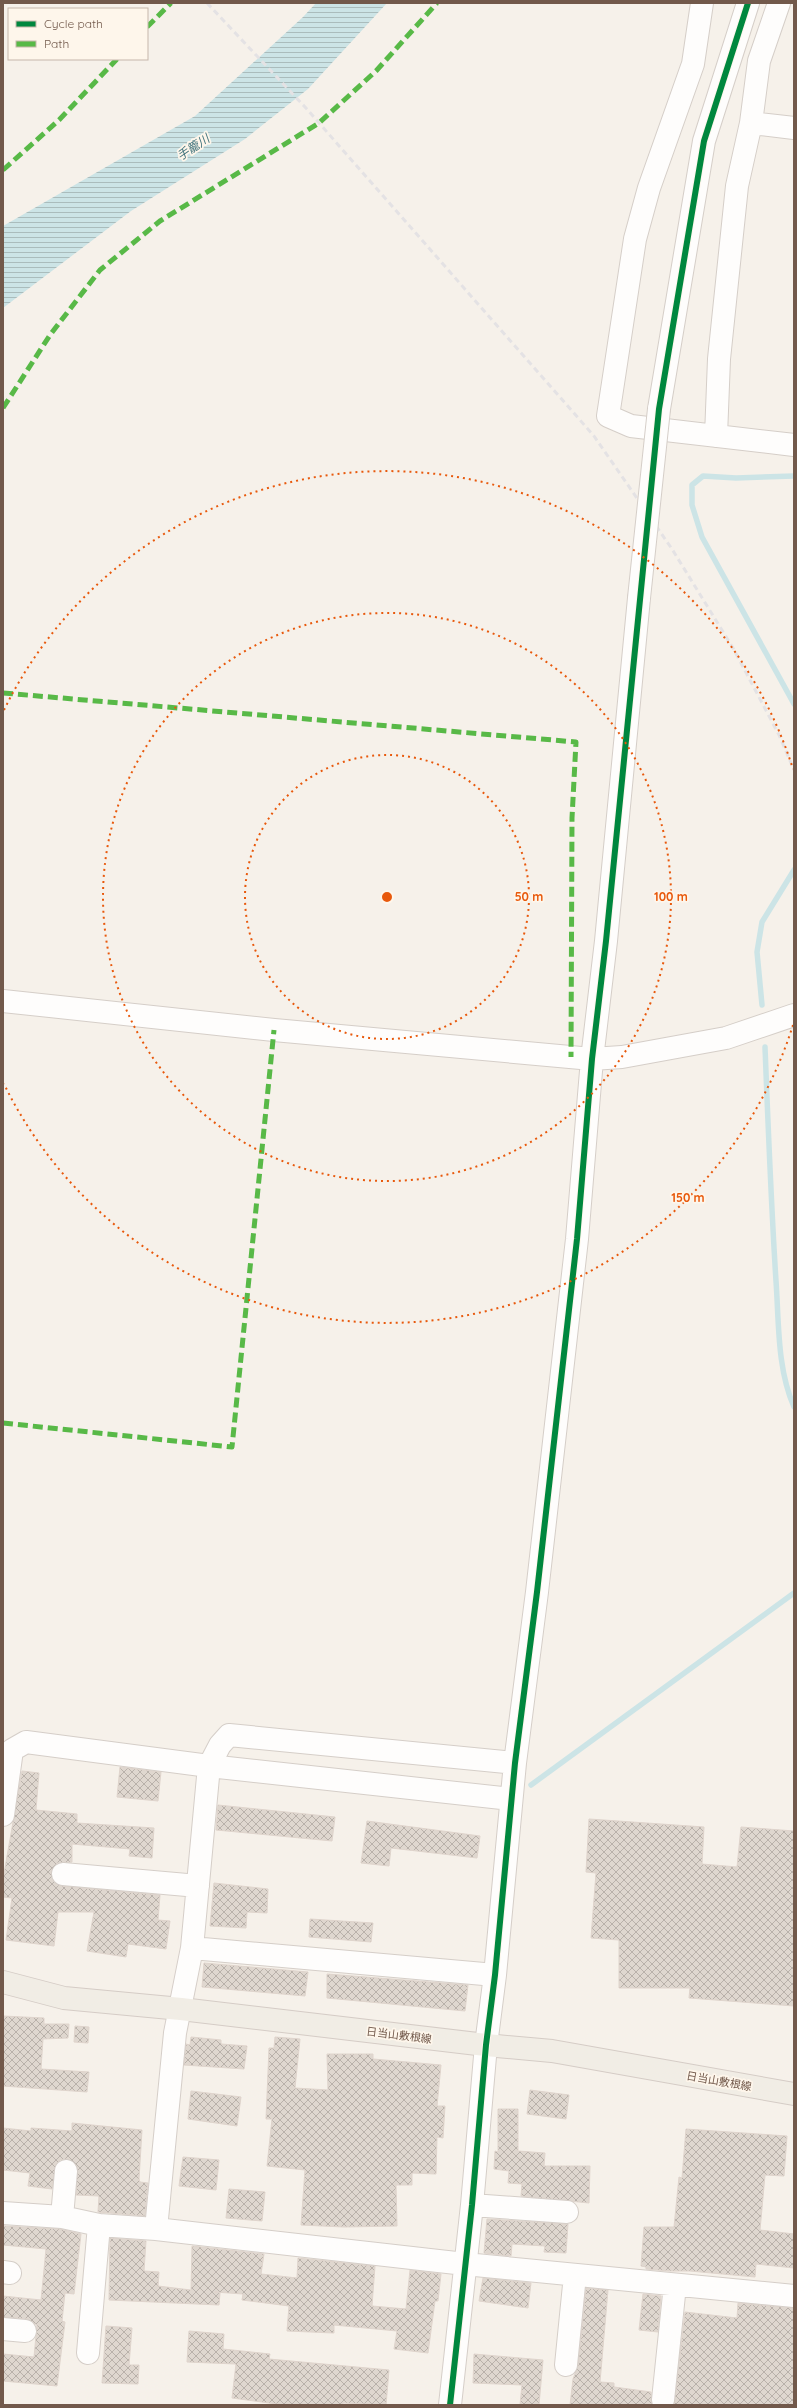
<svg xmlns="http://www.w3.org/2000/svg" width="797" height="2408" viewBox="0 0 797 2408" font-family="Quicksand,'Noto Sans JP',sans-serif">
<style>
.water{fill:url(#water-rules)}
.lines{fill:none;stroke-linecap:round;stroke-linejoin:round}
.stream{stroke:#cce4e6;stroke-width:5.5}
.building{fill:url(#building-cross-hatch);stroke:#dfd4cc}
.minor-casing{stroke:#d5cec8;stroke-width:24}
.major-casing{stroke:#d5ccc6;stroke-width:24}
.minor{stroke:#fefdfc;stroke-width:22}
.major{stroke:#f1ede5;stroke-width:22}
.rail{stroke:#e4e2e4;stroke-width:3;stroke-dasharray:6 4;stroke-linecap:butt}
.minor-bridge-casing{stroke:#d5cec8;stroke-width:24;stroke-linecap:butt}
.minor-bridge{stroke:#fefdfc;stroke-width:22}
.quiet{stroke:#58b947;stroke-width:5;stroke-dasharray:10 5;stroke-linecap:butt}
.cycleway-casing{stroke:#fef6eb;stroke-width:8}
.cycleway{stroke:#00873e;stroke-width:6}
.ring{fill:none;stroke:#e8590c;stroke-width:2;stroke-dasharray:2 4}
.labels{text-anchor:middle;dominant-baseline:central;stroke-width:3.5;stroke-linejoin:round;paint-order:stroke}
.street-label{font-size:11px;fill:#72594b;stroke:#fef6eb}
.water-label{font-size:12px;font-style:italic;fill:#43757e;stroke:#fef6eb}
.centre{fill:#e8590c;stroke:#fef6eb;stroke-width:2}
.ring-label{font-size:12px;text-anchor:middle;font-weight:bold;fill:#e8590c;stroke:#fef6eb;stroke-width:3.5;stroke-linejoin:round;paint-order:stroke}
</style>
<defs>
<pattern id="water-rules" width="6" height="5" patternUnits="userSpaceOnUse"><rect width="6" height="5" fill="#cce4e6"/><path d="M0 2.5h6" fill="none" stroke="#aabcbc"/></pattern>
<pattern id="building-cross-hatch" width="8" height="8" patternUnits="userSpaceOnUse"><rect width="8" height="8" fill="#dfd7cf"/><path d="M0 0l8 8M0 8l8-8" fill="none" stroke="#b9b1aa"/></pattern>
</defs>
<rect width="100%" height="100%" fill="#f6f1ea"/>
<path class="water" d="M 316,3 L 387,3 L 308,89 L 245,139 L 131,211 L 3,308 L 3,226 L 195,116 L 303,17 Z"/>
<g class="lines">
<path class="stream" d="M 794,476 L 736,478 L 703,476 L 692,485 L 692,505 L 702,537 L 794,704
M 762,1005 L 757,952 L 762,922 L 794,870
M 765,1047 C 768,1125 771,1203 776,1281 C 779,1323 777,1368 794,1407
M 531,1785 L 794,1593"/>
</g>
<path class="building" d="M 120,1767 L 161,1772 L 158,1801 L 117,1797 Z
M 22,1771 L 39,1773 L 36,1810 L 77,1814 L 77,1823 L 154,1828 L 152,1858 L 129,1856 L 130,1849 L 72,1844 L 72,1862 L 57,1863 L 51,1873 L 56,1884 L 62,1886 L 160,1895 L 158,1920 L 170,1921 L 166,1949 L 128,1944 L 126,1957 L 87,1951 L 94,1912 L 58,1912 L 54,1946 L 6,1940 L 12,1898 L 3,1897 L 3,1879 Z
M 218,1805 L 335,1817 L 332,1841 L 216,1830 Z
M 589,1819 L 704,1827 L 702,1864 L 737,1867 L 741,1827 L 794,1831 L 794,2006 L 689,1998 L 690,1988 L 619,1988 L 619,1940 L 591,1938 L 596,1873 L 586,1872 Z
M 367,1821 L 480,1836 L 477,1858 L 391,1848 L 389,1866 L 361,1863 Z
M 214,1883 L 268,1889 L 267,1913 L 247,1912 L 246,1928 L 210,1926 Z
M 310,1919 L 373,1923 L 371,1942 L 309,1937 Z
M 204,1963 L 308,1972 L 305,1996 L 202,1987 Z
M 327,1974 L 468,1985 L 465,2011 L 327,1998 Z
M 3,2016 L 44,2018 L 44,2024 L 69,2024 L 68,2038 L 43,2039 L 41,2069 L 89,2072 L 87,2092 L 3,2086 Z
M 75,2026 L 89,2027 L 88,2043 L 74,2042 Z
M 191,2037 L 221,2040 L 221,2044 L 247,2046 L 244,2069 L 184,2065 L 186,2044 L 190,2045 Z
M 275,2037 L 300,2039 L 295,2088 L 328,2090 L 327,2054 L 373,2054 L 373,2059 L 441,2065 L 437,2106 L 445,2106 L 443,2138 L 437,2137 L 436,2174 L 412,2173 L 412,2185 L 396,2185 L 397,2226 L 344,2227 L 301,2225 L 305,2170 L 267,2166 L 272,2119 L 266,2119 L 269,2048 L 274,2048 Z
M 530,2090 L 569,2095 L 566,2119 L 527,2114 Z
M 191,2091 L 241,2097 L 237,2126 L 188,2119 Z
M 498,2109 L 518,2109 L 518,2151 L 545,2153 L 544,2166 L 590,2166 L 589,2203 L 521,2196 L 522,2184 L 508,2183 L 509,2171 L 494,2169 L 495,2151 L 498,2152 Z
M 72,2123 L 142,2130 L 139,2179 L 140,2182 L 148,2183 L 145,2216 L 98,2212 L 99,2196 L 76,2195 L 77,2166 L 67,2159 L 60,2160 L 56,2164 L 52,2189 L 28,2186 L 30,2173 L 3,2170 L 3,2128 L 31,2131 L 31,2128 L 72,2131 Z
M 686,2129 L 787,2136 L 784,2176 L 765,2175 L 760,2230 L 794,2234 L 794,2268 L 756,2264 L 755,2277 L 690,2271 L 669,2271 L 646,2269 L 646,2267 L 641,2266 L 644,2227 L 674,2227 L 679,2177 L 682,2178 Z
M 183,2157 L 219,2160 L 216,2190 L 179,2186 Z
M 229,2189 L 265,2192 L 262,2221 L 226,2218 Z
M 487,2219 L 568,2224 L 566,2253 L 544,2252 L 545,2246 L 512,2244 L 511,2256 L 484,2253 Z
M 3,2226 L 60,2229 L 81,2234 L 74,2294 L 65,2293 L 62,2321 L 65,2322 L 57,2386 L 3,2381 L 3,2354 L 34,2357 L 37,2325 L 27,2319 L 3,2317 L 3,2296 L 41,2300 L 46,2249 L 3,2245 Z
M 110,2238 L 146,2241 L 144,2271 L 159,2272 L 158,2286 L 191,2290 L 192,2246 L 264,2254 L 261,2274 L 297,2278 L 298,2258 L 375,2266 L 372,2306 L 406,2309 L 410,2270 L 441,2274 L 438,2301 L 435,2301 L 428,2353 L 394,2349 L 397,2331 L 334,2325 L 334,2333 L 287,2331 L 289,2306 L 242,2300 L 243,2294 L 215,2292 L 220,2293 L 219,2305 L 109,2300 Z
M 483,2278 L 531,2283 L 528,2308 L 479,2301 Z
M 586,2288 L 608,2290 L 600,2382 L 614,2383 L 614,2387 L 651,2392 L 652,2405 L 570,2405 L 573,2379 L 578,2366 Z
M 643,2294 L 661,2296 L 658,2332 L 639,2330 Z
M 738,2303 L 794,2308 L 794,2405 L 674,2405 L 685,2312 L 737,2318 Z
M 106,2326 L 132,2328 L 129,2365 L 139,2365 L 138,2384 L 102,2383 Z
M 189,2331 L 224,2334 L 223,2349 L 270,2354 L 269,2359 L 389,2370 L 386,2405 L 343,2403 L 343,2405 L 284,2405 L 232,2398 L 236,2364 L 187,2362 Z
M 474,2354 L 543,2360 L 539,2405 L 520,2405 L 522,2385 L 473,2383 Z"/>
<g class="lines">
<g class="minor-casing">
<path id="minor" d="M 702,3 L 693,64 L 649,188 L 635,239 L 608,416 L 631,426 L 794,445
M 751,123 L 794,128
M 659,409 L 704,141 L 748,3
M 716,436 L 719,359 L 737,186 L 751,123 L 759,61 L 779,3
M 3,1001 L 274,1030 L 592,1059 L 622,1057 L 726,1038 L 794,1015
M 3,1815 L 12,1750 L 26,1742 L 209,1766 L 511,1799
M 63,1874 L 198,1886
M 192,1948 L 495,1975
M 472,2205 L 567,2212
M 3,2213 L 62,2217 L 99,2225 L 156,2229 L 465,2264 L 794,2296
M 62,2217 L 66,2171
M 156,2229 L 175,2033 L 192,1948 L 209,1766 L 220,1745 L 229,1735 L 515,1763
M 3,2272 L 10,2273
M 3,2329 L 25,2331
M 88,2353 L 99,2225
M 566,2365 L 575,2275
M 663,2400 L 675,2285
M 450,2405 L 472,2205 L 486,2045 L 495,1975 L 515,1763 L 537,1592 L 577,1239 L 592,1059 L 606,941 L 639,598"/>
</g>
<g class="major-casing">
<path id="major" d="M 3,1982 L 64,1998 L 181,2009 L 486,2045 L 552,2051 L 794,2094"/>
</g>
<use href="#minor" class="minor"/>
<use href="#major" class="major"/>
<path class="rail" d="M 207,3 L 305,107 L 594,436 L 672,549 L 733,648 L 779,735 L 794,770"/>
<g class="minor-bridge-casing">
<path id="minor-bridge" d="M 639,598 L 659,409"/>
</g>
<use href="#minor-bridge" class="minor-bridge"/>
<path class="quiet" d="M 147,27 L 171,3
M 3,170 L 59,120 L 117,59
M 3,408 L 50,335 L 100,270 L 160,221 L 319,123 L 376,71 L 437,3
M 3,693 L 576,742 L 572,818 L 571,1057
M 3,1423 L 232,1447 L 274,1030"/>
<g class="cycleway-casing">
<path id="cycleway" d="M 450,2405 L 472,2205 L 486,2045 L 495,1975 L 515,1763 L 537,1592 L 577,1239 L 592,1059 L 606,941 L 659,409 L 704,141 L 748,3"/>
</g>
<use href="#cycleway" class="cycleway"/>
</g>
<g class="ring">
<circle cx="387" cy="897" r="142"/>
<circle cx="387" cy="897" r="284"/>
<path d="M793 1025A426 426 0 0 1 4 1084M4 710A426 426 0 0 1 793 769"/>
</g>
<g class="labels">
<g class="street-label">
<text transform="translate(399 2035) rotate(7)">日当山敷根線</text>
<text transform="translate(719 2081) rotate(10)">日当山敷根線</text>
</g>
<g class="water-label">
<text transform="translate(193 147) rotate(-34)">手籠川</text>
</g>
</g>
<circle cx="387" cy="897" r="6" class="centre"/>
<g class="ring-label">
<text x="529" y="901">50 m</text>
<text x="671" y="901">100 m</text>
<text x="688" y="1202">150 m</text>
</g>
<rect width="797" height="2408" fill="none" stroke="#72594b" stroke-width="8"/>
<rect x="8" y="8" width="140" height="52" fill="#fef6eb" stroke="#c6b7ab"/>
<rect x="16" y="21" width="20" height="6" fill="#00873e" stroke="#c6b7ab"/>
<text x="44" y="28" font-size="12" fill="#72594b">Cycle path</text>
<rect x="16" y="41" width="20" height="6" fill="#58b947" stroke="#c6b7ab"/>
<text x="44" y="48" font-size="12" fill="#72594b">Path</text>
</svg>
